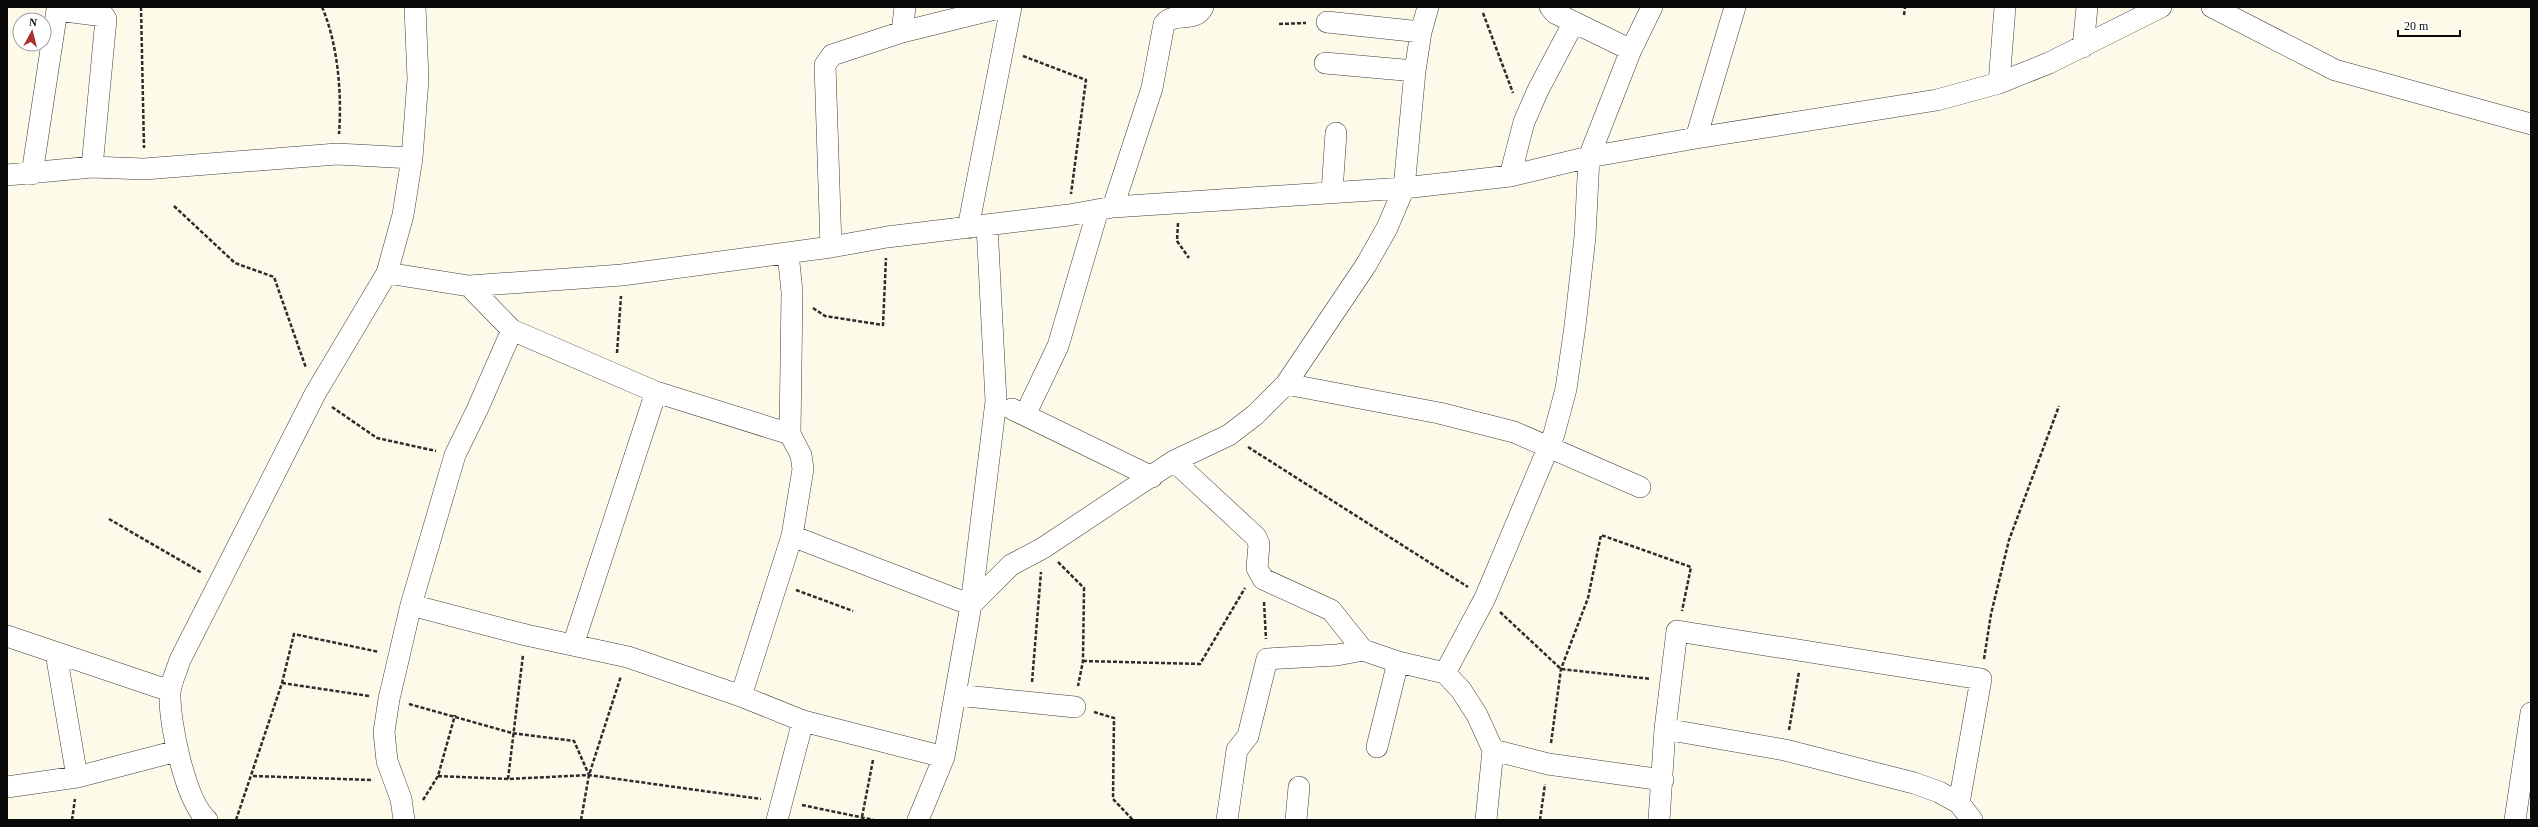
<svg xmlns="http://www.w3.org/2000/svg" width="2538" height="827" viewBox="0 0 2538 827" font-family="Georgia,serif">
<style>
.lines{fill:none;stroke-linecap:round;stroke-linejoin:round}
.minor-casing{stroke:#3d3d3d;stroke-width:22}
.path{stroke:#2c2c2c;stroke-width:2.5;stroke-dasharray:4 2;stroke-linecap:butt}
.minor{stroke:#fff;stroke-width:21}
</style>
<rect width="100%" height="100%" fill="#fdfae9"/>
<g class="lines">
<g class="minor-casing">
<path id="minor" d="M 1550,7 L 1555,13 L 1631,50
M 2212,7 L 2335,70 L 2531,124
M 1327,22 L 1421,32
M 902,32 L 905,7
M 2083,47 L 2087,7
M 1325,63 L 1415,71
M 1999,83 L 2005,7
M 1696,138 L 1735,7
M 32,174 L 57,10 L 104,16 L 106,19 L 92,167
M 7,175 L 92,167 L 144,169 L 337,154 L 412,158
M 1510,176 L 1524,122 L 1538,90 L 1574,22
M 1332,192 L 1336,133
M 1113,207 L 1152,88 L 1164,24 C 1174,11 1195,24 1203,7
M 968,228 L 1011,7
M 831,247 L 825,65 L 832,55 L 902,32 L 1003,7
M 387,273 L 469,286 L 622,275 L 831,247 L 887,237 L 1069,215 L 1113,207 L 1404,188 L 1510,176 L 1589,157 L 1696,138 L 1937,100 L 1999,83 L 2049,63 L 2161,7
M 469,286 L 512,330 L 656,392 L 790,434
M 1286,384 L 1439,413 L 1514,432 L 1640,487
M 1012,409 L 1152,477
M 1025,415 L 1058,346 L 1098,210
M 1174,461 L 1256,537 L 1259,544 L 1257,568 L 1263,579 L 1331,610 L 1363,650
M 792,536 L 971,605
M 411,605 L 526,635 L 628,657 L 741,696 L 803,721 L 944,757
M 971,605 L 1011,565 L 1043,548 L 1174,461 L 1229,435 L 1255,415 L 1286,384 L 1366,265 L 1387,228 L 1404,188 L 1415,71 L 1421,32 L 1428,7
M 7,636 L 170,691
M 573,645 L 656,392
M 56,653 L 77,777
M 1445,673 L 1485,598 L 1554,434 L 1566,389 L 1575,326 L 1585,237 L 1589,157 L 1631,50 L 1652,7
M 956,695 L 1075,707
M 741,696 L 792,536 L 803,469 L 801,455 L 790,434 L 792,292 L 788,253
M 1665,729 L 1785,750 L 1914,783 L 1939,792 L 1959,803 L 1972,820
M 1377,747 L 1398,662
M 1493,750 L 1548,764 L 1663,780
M 7,787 L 77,777 L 177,751
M 207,820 C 185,800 169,722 170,692 C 171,682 177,670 180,660 L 315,394 L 387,273 L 403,215 L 412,158 L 418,79 L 415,7
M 404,820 L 401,799 L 387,761 L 384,732 L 389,699 L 411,605 L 455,455 L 477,410 L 512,330
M 777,820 L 803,721
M 918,820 L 944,757 L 971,605 L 996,401 L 987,225
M 1227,820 L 1237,750 L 1248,736 L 1267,659 L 1337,655 L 1363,650 L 1398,662 L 1445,673 L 1461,690 L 1477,715 L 1493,750 L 1486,820
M 1296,820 L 1299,787
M 1659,820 L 1665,729 L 1677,631 L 1981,679 L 1959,803
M 2515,820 L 2531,713"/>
</g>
<path class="path" d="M 141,7 L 144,148
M 322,7 C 338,44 342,94 339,134
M 1483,13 L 1513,93
M 1904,15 L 1905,7
M 1279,24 L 1306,23
M 1023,56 L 1086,80 L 1071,194
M 174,206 L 235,263 L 274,277 L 306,368
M 1178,223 L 1177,241 L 1189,258
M 813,308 L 825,316 L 883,325 L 886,258
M 617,353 L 621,296
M 332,407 L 377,438 L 436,451
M 1248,447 L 1468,587
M 109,519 L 202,573
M 1058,562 L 1084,588 L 1083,661 L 1078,686
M 796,590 L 853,611
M 1264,602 L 1266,639
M 1500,612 L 1561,669 L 1651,679
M 1984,659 L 1991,614 L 2009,540 L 2059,406
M 1083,661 L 1200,664 L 1245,588
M 1032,682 L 1041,572
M 282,683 L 369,696
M 409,704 L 512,733 L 574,741 L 589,775
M 1094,712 L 1114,718 L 1113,799 L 1133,820
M 1789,730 L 1799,672
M 1551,743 L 1561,669 L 1588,598 L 1601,535 L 1691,567 L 1682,611
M 253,776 L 372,780
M 438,776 L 508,779 L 589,775 L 761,799
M 508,779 L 523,655
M 423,800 L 438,776 L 455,715
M 802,805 L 874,820
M 862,817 L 873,760
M 72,820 L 75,799
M 236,820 L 282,683 L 294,634 L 379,652
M 581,820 L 589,775 L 621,676
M 1540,820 L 1545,784"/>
<use href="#minor" class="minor"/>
</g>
<rect width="2538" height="827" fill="none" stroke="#0a0a0a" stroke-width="16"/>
<g transform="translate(32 32) rotate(7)"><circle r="19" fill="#ffffff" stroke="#9d9d9d"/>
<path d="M0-3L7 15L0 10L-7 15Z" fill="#aa3331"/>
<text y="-6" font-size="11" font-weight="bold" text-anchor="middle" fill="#0a0a0a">N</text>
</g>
<path d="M2398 30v6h62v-6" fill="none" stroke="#0a0a0a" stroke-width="2"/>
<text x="2404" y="30" font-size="12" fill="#0a0a0a" stroke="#ffffff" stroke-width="3" paint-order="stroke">20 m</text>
</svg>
